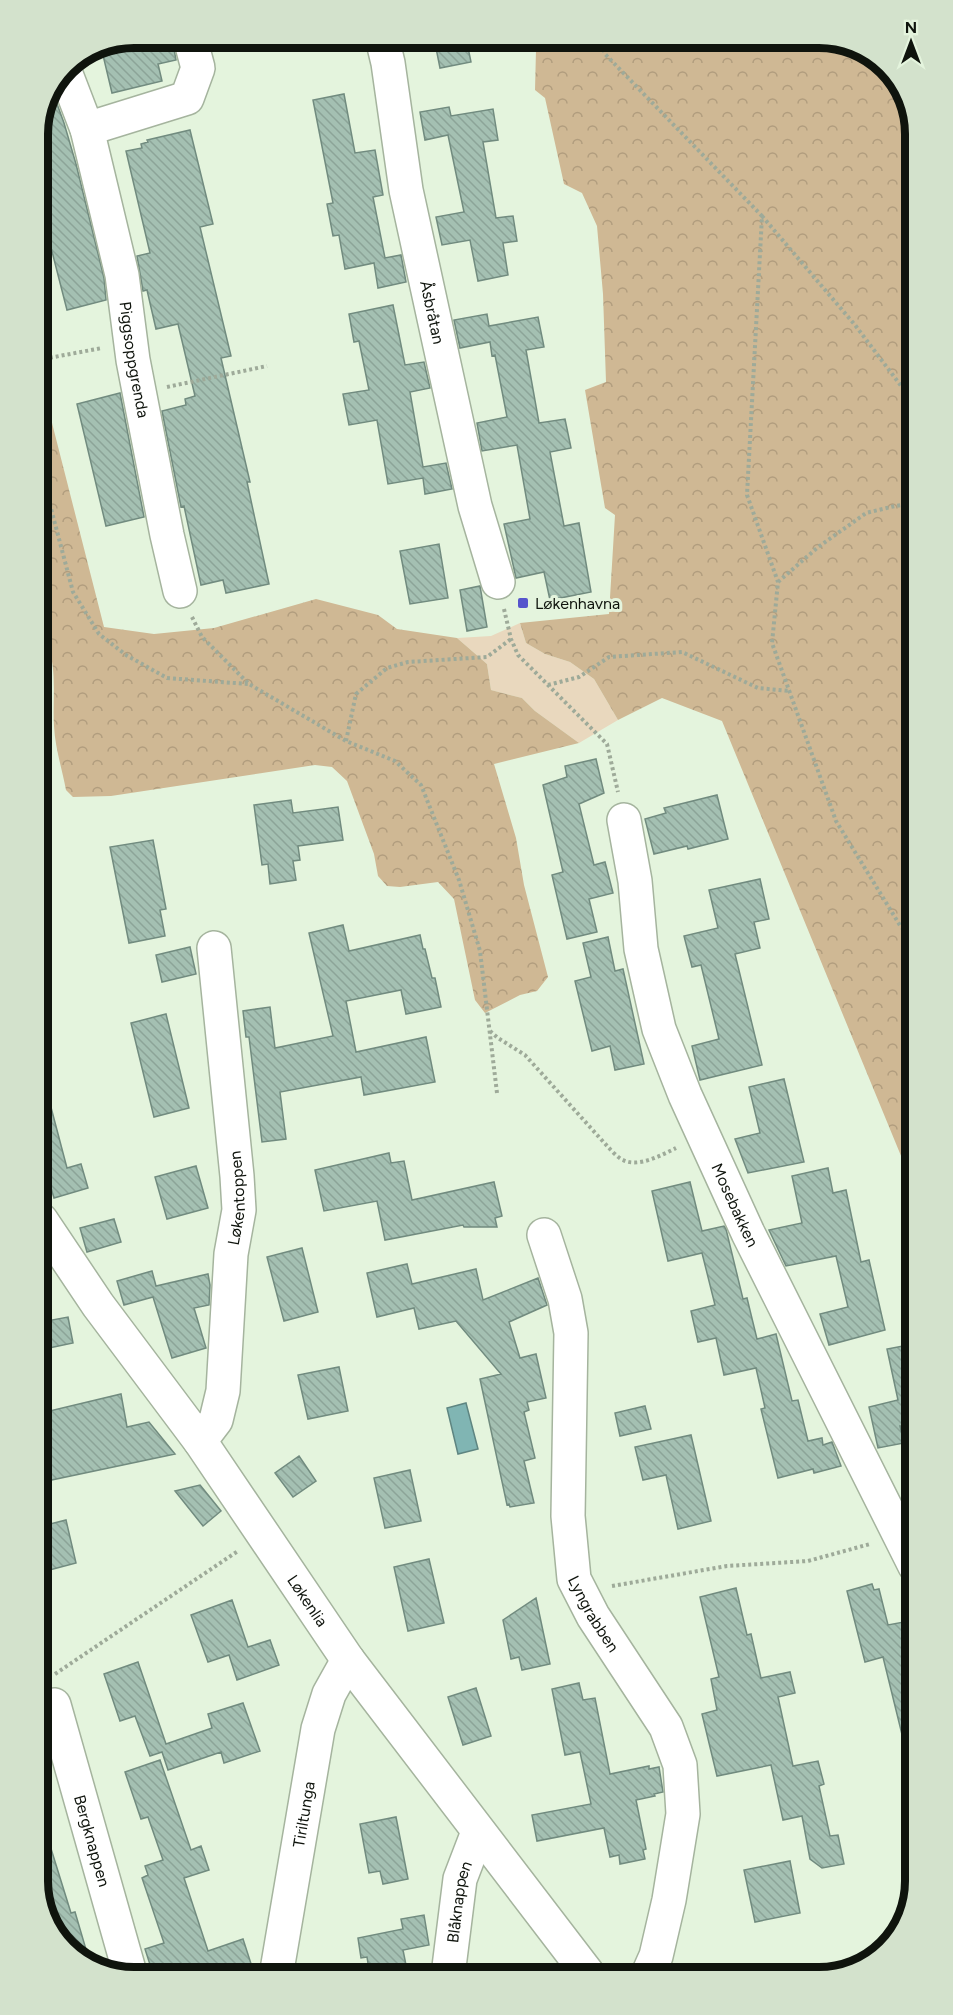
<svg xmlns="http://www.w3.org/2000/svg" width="953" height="2015" viewBox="0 0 953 2015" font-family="Figtree,sans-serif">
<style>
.green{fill:#e9d8be}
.forest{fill:url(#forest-crowns)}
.water{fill:#80b5b3;stroke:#5e8581;stroke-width:1.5}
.building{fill:url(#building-back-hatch);stroke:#718b7f;stroke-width:1.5}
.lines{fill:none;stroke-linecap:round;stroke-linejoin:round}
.minor-casing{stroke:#a5b49e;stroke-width:36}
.path{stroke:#9eaa99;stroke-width:4;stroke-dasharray:3 3;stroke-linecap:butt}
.minor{stroke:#fff;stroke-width:33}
.poi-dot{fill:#5654cc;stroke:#e4f4dd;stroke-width:2}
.labels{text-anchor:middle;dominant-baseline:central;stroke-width:6;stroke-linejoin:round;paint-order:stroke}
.street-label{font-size:16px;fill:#0f140d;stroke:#e4f4dd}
.poi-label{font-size:16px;fill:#0f140d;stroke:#e4f4dd;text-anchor:start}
.rim{fill:none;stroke:#0f140d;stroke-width:8}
</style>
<defs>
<pattern id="forest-crowns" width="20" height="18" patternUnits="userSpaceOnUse" patternTransform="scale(1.5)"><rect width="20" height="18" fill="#cfb894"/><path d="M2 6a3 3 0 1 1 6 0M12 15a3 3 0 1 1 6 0" fill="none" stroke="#b19d7e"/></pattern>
<pattern id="building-back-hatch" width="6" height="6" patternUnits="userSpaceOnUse" patternTransform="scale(1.5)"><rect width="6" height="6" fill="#a4c0b2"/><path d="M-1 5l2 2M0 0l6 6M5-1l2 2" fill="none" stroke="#8ca498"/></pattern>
</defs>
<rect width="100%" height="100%" fill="#e4f4dd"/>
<path class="green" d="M 520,623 L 526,643 L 545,654 L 570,662 L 594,679 L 618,720 L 579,743 L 535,711 L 522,698 L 491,690 L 487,664 L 457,638 L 491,636 Z"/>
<path class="forest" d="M 534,38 L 826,38 L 878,57 L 910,102 L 913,1185 L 722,721 L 662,698 L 618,720 L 594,679 L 570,662 L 545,654 L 526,643 L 520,623 L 609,614 L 615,515 L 605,508 L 585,390 L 606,382 L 603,294 L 597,226 L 582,193 L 564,184 L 545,98 L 535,90 L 536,50 Z
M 38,368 L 104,627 L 154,634 L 214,628 L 316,599 L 378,615 L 397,629 L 457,638 L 487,664 L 491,690 L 522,698 L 535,711 L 579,743 L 494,764 L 516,838 L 524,885 L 548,977 L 537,991 L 520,995 L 485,1013 L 475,1000 L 454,899 L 438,882 L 400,887 L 387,886 L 378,876 L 374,854 L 347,781 L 332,767 L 315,765 L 111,796 L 73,797 L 66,790 C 62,769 55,747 54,726 C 52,694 60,657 39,630 Z"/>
<path class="water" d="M 466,1403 L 478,1449 L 458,1454 L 447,1408 Z"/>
<path class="building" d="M 134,38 L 152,38 L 153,43 L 172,38 L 176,60 L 158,64 L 162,81 L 112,93 L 102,51 Z
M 434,38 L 466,38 L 471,62 L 440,68 Z
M 53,93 L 64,123 L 76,164 L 104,278 L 106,300 L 67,310 L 38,197 L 38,128 Z
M 344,94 L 355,153 L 375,150 L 383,195 L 373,197 L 385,258 L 401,255 L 406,282 L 378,288 L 374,263 L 345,269 L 339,235 L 333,236 L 327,204 L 333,203 L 313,100 Z
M 449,107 L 451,116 L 493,109 L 498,140 L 483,142 L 496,218 L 513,216 L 517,241 L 503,243 L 508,275 L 478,281 L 470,240 L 442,245 L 436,217 L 464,212 L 448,135 L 425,140 L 420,112 Z
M 190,130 L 213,224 L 200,227 L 231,356 L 221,358 L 250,482 L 247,482 L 269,584 L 226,593 L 223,580 L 201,585 L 184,506 L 181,507 L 162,411 L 186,405 L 185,399 L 195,396 L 178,324 L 156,329 L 147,290 L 143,291 L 137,256 L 150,253 L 126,151 L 142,148 L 141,144 L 148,142 L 147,140 Z
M 393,305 L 405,365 L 424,362 L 430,388 L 410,392 L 423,467 L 446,463 L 452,489 L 425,494 L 423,478 L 388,484 L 377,420 L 349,425 L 343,394 L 369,390 L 359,341 L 354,342 L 349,314 Z
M 487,314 L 489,326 L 538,317 L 544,347 L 526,350 L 539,423 L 565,419 L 571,448 L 550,452 L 564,526 L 579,523 L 591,592 L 550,600 L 544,572 L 516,578 L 504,524 L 530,519 L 517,445 L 482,451 L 477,423 L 507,417 L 495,355 L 492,356 L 490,342 L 460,348 L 454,320 Z
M 120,393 L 144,517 L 106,526 L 77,404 Z
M 439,544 L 448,598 L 410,604 L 400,551 Z
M 480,586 L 487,627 L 467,631 L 460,590 Z
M 596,759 L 604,793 L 579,804 L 594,865 L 605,862 L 613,893 L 589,899 L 597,932 L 567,939 L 552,875 L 563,872 L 543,785 L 567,777 L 565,766 Z
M 717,795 L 728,839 L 688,849 L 687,846 L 654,854 L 645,819 L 666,813 L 664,808 Z
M 291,800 L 293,813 L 338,807 L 343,840 L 298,846 L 300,860 L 293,861 L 296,880 L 270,884 L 268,864 L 262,865 L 254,805 Z
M 153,840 L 166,909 L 160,910 L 165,936 L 129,943 L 110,847 Z
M 760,879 L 769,919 L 754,922 L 760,948 L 735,954 L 762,1065 L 700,1080 L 692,1046 L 719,1039 L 701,965 L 692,967 L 684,936 L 718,928 L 709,890 Z
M 343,925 L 349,951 L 420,935 L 423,949 L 425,949 L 432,978 L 435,978 L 441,1007 L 406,1014 L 401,990 L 346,1001 L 356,1052 L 426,1037 L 435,1082 L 364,1095 L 361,1077 L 280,1092 L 286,1139 L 262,1142 L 249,1037 L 246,1037 L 243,1011 L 270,1007 L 275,1048 L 333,1036 L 309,933 Z
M 608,937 L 615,971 L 623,969 L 644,1064 L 615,1070 L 610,1046 L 592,1051 L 575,981 L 591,977 L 583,943 Z
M 190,947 L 196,974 L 162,982 L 156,955 Z
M 166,1014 L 189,1108 L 154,1117 L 131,1023 Z
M 784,1079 L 804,1162 L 748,1173 L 735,1139 L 760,1133 L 749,1087 Z
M 48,1096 L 67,1168 L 81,1164 L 88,1188 L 54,1198 L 41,1155 L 40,1097 Z
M 389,1153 L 391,1163 L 404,1161 L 412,1200 L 494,1182 L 502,1216 L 495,1218 L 497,1227 L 464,1227 L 463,1225 L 385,1240 L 377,1201 L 324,1211 L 315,1170 Z
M 196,1166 L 208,1208 L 167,1219 L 155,1177 Z
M 828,1168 L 833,1193 L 846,1190 L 861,1262 L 869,1260 L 885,1330 L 829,1345 L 820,1314 L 848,1307 L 836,1256 L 786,1266 L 769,1230 L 802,1223 L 792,1176 Z
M 690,1182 L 702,1231 L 724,1226 L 726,1229 L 743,1299 L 747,1298 L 757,1339 L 776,1334 L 792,1401 L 798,1400 L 808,1441 L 822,1438 L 823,1445 L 832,1442 L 841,1466 L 814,1473 L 813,1469 L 778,1478 L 761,1409 L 765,1408 L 756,1368 L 724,1375 L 716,1338 L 698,1342 L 691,1311 L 715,1305 L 702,1253 L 668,1261 L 652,1191 Z
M 114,1219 L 121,1242 L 87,1252 L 80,1228 Z
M 302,1248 L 318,1312 L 284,1321 L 267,1257 Z
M 407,1264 L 412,1284 L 476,1269 L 483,1300 L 538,1278 L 547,1305 L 509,1322 L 520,1358 L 536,1354 L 546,1398 L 527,1402 L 529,1410 L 524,1412 L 535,1458 L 524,1461 L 534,1503 L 510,1507 L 509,1504 L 507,1505 L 480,1379 L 501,1374 L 456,1321 L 419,1329 L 414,1308 L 377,1317 L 367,1273 Z
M 152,1271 L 156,1286 L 208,1274 L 210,1285 L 209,1305 L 194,1308 L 206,1348 L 172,1358 L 153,1297 L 124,1305 L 117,1281 Z
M 68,1317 L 73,1343 L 44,1349 L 41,1322 Z
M 914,1344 L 914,1427 L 904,1428 L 904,1426 L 900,1426 L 904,1443 L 878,1448 L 869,1407 L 898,1400 L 887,1349 Z
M 339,1367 L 348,1411 L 308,1419 L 298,1375 Z
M 121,1394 L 127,1427 L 149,1422 L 175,1454 L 42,1482 L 41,1413 Z
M 645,1406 L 651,1429 L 620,1436 L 615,1413 Z
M 691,1435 L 711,1521 L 678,1529 L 666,1475 L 643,1480 L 635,1447 Z
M 299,1456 L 316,1481 L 293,1497 L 275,1473 Z
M 410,1470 L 421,1521 L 385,1528 L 374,1478 Z
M 200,1485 L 221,1511 L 203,1526 L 175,1491 Z
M 66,1520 L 76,1563 L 42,1572 L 42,1526 Z
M 429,1559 L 444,1623 L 408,1631 L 394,1567 Z
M 872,1584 L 874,1590 L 879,1589 L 888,1625 L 909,1621 L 915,1643 L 915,1754 L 907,1755 L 883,1657 L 865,1662 L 847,1591 Z
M 736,1588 L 747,1635 L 751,1634 L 761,1678 L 790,1672 L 795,1693 L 778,1697 L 793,1766 L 818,1761 L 824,1784 L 819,1786 L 830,1836 L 838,1835 L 844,1864 L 822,1868 L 810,1859 L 802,1816 L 783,1820 L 771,1765 L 717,1776 L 702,1714 L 717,1710 L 711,1679 L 719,1677 L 700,1597 Z
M 536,1598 L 550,1664 L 522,1670 L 519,1657 L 511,1659 L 503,1620 Z
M 232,1600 L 248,1647 L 270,1640 L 279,1665 L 237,1680 L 229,1655 L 208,1662 L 191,1615 Z
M 138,1662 L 166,1744 L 212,1728 L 208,1714 L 243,1703 L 260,1751 L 224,1763 L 221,1752 L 168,1770 L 162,1752 L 150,1756 L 135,1716 L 120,1721 L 104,1674 Z
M 579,1683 L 583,1700 L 595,1698 L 610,1774 L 649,1766 L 649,1769 L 659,1767 L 663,1792 L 654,1794 L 655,1796 L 636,1800 L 646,1849 L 643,1850 L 645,1859 L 620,1864 L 619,1855 L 610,1857 L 604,1828 L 537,1841 L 532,1815 L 591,1804 L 580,1752 L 565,1755 L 552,1689 Z
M 476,1688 L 491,1736 L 463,1745 L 448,1697 Z
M 160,1760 L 191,1850 L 201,1846 L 209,1870 L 184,1878 L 208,1951 L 243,1939 L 255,1976 L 154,1977 L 145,1949 L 164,1943 L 142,1878 L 148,1875 L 145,1866 L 163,1860 L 148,1817 L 141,1819 L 125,1772 Z
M 396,1817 L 408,1879 L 383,1884 L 380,1871 L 369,1873 L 360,1824 Z
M 48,1839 L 71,1913 L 75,1912 L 90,1963 L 75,1958 L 43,1913 L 43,1840 Z
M 790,1861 L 800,1913 L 755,1922 L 744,1870 Z
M 424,1915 L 429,1945 L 403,1950 L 408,1975 L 370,1976 L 367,1957 L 361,1958 L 358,1938 L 403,1929 L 401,1919 Z"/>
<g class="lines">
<g class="minor-casing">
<g id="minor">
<path id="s1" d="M 382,38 L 388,63 L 406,190 L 475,506 L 498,582"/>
<path id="s2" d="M 64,69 L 87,129 L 122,275 L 133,360 L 167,535 L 180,591"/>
<path d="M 87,129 L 187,98 L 198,68 L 190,38"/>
<path id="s3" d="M 624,820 L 635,881 L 641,949 L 659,1029 L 685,1095 L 748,1233 L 915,1566"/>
<path id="s4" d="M 41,1220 L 98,1305 L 200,1441 L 348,1660 L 588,1974"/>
<path id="s5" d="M 544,1235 L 565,1299 L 571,1333 L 568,1516 L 574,1579 L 593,1616 L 666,1727 L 680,1765 L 683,1814 L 669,1900 L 656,1956 L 648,1974"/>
<path id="s6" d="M 200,1441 L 216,1420 L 223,1391 L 231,1254 L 239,1210 L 237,1176 L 214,948"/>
<path id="s7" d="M 54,1705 L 131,1977"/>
<path id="s8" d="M 448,1975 L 460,1879 L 478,1832"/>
<path id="s9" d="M 276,1976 L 318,1729 L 329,1694 L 348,1660"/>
</g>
</g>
<path class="path" d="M 599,38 L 605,54 L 762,216 L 747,495 L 778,582 L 772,643 L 836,821 L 901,927 L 913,937
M 762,216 L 855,325 L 911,399
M 38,360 L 102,348
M 167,387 L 267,366
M 39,463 L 73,592 L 99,634 L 126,655 L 167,678 L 248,684
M 778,582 L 817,548 L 866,513 L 895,506 L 911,504
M 504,609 L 511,639 L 518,655 L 607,744 L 618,792
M 192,617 L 202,637 L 249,684 L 346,741 L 395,761 L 421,785 L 459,880 L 480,951 L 497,1093
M 548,685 L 579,677 L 609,657 L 682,652 L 758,688 L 789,691
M 346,741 L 356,694 L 387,668 L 408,662 L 487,657 L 511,639
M 490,1031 L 498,1038 L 525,1055 L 608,1147 C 612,1151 618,1158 623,1160 C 638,1168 662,1155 676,1148
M 612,1586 L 727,1566 L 808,1561 L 870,1544
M 55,1674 L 238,1551"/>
<use href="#minor" class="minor"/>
</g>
<rect class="poi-dot" x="517" y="597" width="12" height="12" rx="3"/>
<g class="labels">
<g class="street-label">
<text stroke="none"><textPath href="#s1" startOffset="279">Åsbråtan</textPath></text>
<text stroke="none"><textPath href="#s2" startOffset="300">Piggsoppgrenda</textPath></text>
<text stroke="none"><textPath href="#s6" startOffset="250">Løkentoppen</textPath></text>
<text stroke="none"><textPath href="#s3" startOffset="404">Mosebakken</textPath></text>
<text stroke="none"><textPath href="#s4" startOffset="465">Løkenlia</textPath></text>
<text stroke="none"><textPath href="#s5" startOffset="388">Lyngrabben</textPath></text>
<text stroke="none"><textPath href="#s9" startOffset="164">Tiriltunga</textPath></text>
<text stroke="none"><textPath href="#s7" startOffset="141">Bergknappen</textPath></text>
<text stroke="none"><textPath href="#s8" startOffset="74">Blåknappen</textPath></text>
</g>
<g class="poi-label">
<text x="535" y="603">Løkenhavna</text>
</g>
</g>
<path d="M0 0H953V2015H0ZM134 48H819A86 86 0 0 1 905 134V1881A86 86 0 0 1 819 1967H134A86 86 0 0 1 48 1881V134A86 86 0 0 1 134 48Z" fill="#d3e2cc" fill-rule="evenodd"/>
<path class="rim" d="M134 48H819A86 86 0 0 1 905 134V1881A86 86 0 0 1 819 1967H134A86 86 0 0 1 48 1881V134A86 86 0 0 1 134 48Z"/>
<g transform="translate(911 42)" stroke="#e4f4dd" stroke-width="4.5" paint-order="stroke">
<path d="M0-4.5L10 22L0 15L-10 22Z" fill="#0f140d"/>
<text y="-9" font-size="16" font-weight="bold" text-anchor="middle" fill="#0f140d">N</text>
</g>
</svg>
